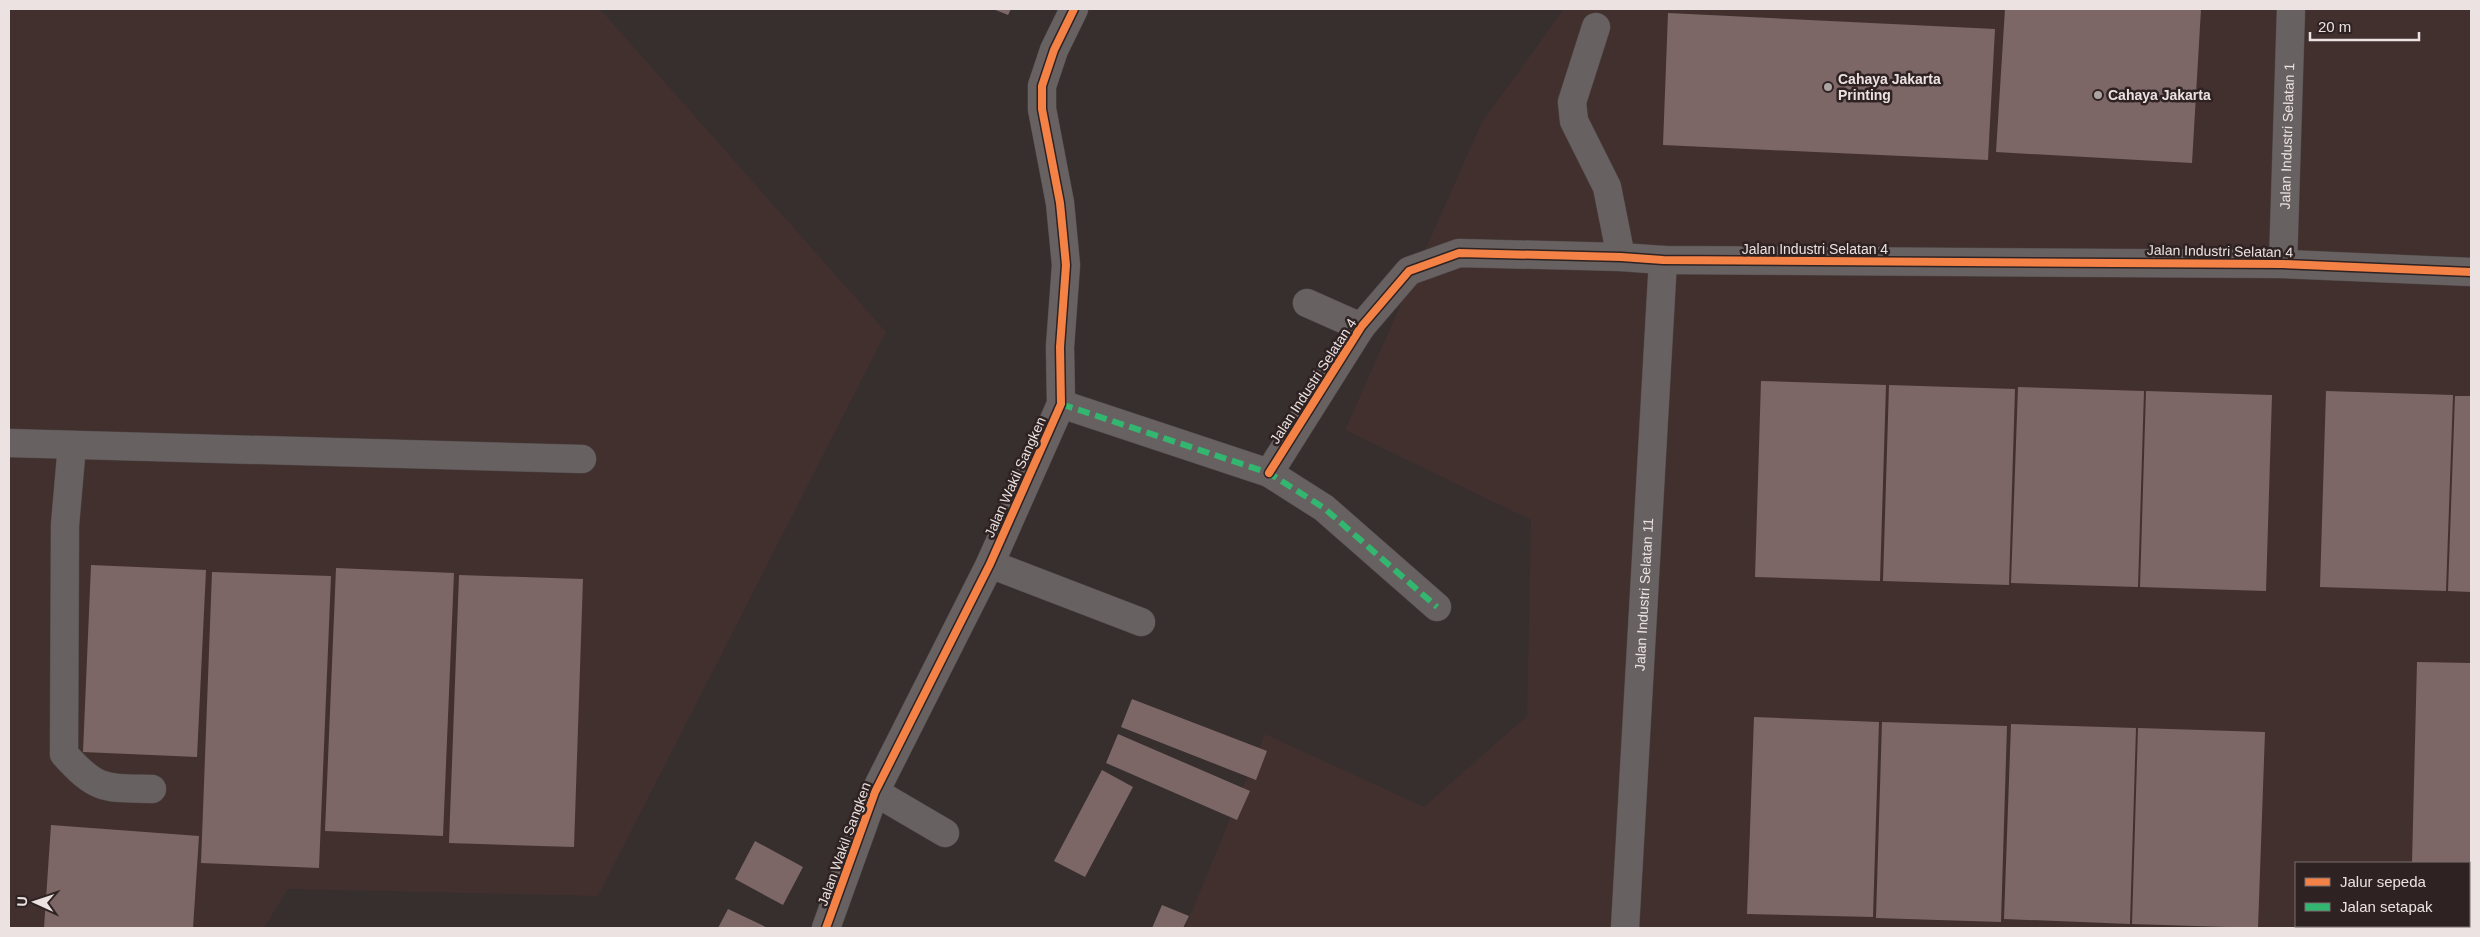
<svg xmlns="http://www.w3.org/2000/svg" width="2480" height="937" viewBox="0 0 2480 937" font-family="Helvetica,sans-serif">
<style>
.built{fill:#42302f;fill-rule:evenodd}
.building{fill:#7c6766}
.lines{fill:none;stroke-linecap:round;stroke-linejoin:round}
.minor-casing{stroke:#534c4c;stroke-width:29}
.minor{stroke:#676261;stroke-width:28}
.quiet{stroke:#33b770;stroke-width:6;stroke-dasharray:12 6;stroke-linecap:butt}
.cycleway-casing{stroke:#2f2222;stroke-width:11}
.cycleway{stroke:#f48246;stroke-width:8}
.poi-dot{fill:#aca3a3;stroke:#2f2222;stroke-width:2}
.labels{text-anchor:middle;dominant-baseline:central;stroke-width:5;stroke-linejoin:round;paint-order:stroke}
.poi-label{font-size:14px;font-weight:bold;fill:#ece2e2;stroke:#2f2222;text-anchor:start}
.street-label{font-size:14px;fill:#ece2e2;stroke:#2f2222}
</style>
<rect width="100%" height="100%" fill="#362f2e"/>
<path class="built" d="M 9,9 L 600,9 L 886,332 L 598,896 L 288,889 L 264,928 L 9,928 Z
M 1564,9 L 2471,9 L 2471,928 L 1185,928 L 1265,734 L 1424,807 L 1527,716 L 1531,520 L 1345,430 L 1482,122 ZM 2296,863 L 2469,863 L 2469,926 L 2296,926 Z"/>
<path class="building" d="M 993,9 L 1011,9 L 1008,15 Z
M 2005,9 L 2201,9 L 2192,163 L 1996,152 Z
M 1668,13 L 1995,29 L 1988,160 L 1663,145 Z
M 1761,381 L 1886,385 L 1880,581 L 1755,577 Z
M 1889,385 L 2015,389 L 2009,585 L 1883,581 Z
M 2018,387 L 2144,391 L 2138,587 L 2011,583 Z
M 2146,391 L 2272,395 L 2266,591 L 2140,587 Z
M 2326,391 L 2453,395 L 2446,591 L 2320,587 Z
M 2455,396 L 2471,396 L 2471,592 L 2448,591 Z
M 91,565 L 206,570 L 197,757 L 83,752 Z
M 336,568 L 454,573 L 443,836 L 325,831 Z
M 212,572 L 331,576 L 319,868 L 201,863 Z
M 459,575 L 583,579 L 574,847 L 449,843 Z
M 2417,662 L 2471,663 L 2471,928 L 2411,928 L 2411,926 L 2469,926 L 2469,863 L 2412,863 Z
M 1132,699 L 1267,751 L 1256,780 L 1121,727 Z
M 1754,717 L 1879,722 L 1873,917 L 1747,914 Z
M 1882,722 L 2007,726 L 2001,922 L 1876,918 Z
M 2011,724 L 2136,728 L 2130,924 L 2004,919 Z
M 2138,728 L 2265,732 L 2258,928 L 2132,924 Z
M 1118,734 L 1250,791 L 1237,820 L 1106,763 Z
M 1102,770 L 1133,787 L 1085,877 L 1054,861 Z
M 51,825 L 199,836 L 193,928 L 44,928 Z
M 755,841 L 803,867 L 783,905 L 735,879 Z
M 1162,905 L 1189,916 L 1183,928 L 1152,928 Z
M 728,909 L 768,928 L 718,928 Z"/>
<g class="lines">
<g class="minor-casing">
<g id="minor">
<path d="M 1596,27 L 1572,102 L 1574,121 L 1607,187 L 1621,257"/>
<path id="s1" d="M 2283,264 L 2291,9"/>
<path d="M 1307,303 L 1361,327"/>
<path d="M 1061,404 L 1269,473 L 1324,508 L 1437,607"/>
<path d="M 9,443 L 582,459"/>
<path d="M 72,445 L 65,525 L 64,754 C 97,791 105,788 152,789"/>
<path d="M 1269,473 L 1361,327 L 1409,271 L 1459,253 L 1621,257 L 1663,260 L 2283,264 L 2471,272"/>
<path d="M 990,564 L 1141,622"/>
<path d="M 875,792 L 945,833"/>
<path d="M 826,928 L 875,792 L 990,564 L 1061,404 L 1060,347 L 1066,265 L 1060,203 L 1042,109 L 1042,86 L 1054,50 L 1074,9"/>
<path id="s2" d="M 1625,928 L 1663,260"/>
</g>
</g>
<use href="#minor" class="minor"/>
<path class="quiet" d="M 1061,404 L 1269,473 L 1324,508 L 1437,607"/>
<g class="cycleway-casing">
<path id="cycleway" d="M 1269,473 L 1361,327 L 1409,271 L 1459,253 L 1621,257 L 1663,260 L 2283,264 L 2471,272
M 826,928 L 875,792 L 990,564 L 1061,404 L 1060,347 L 1066,265 L 1060,203 L 1042,109 L 1042,86 L 1054,50 L 1074,9"/>
</g>
<use href="#cycleway" class="cycleway"/>
</g>
<g class="poi-dot">
<circle cx="1828" cy="87" r="5"/>
<circle cx="2098" cy="95" r="5"/>
</g>
<g class="labels">
<g class="poi-label">
<text x="1838" y="79">Cahaya Jakarta<tspan x="1838" dy="16">Printing</tspan></text>
<text x="2108" y="95">Cahaya Jakarta</text>
</g>
<g class="street-label">
<text stroke="none"><textPath href="#s1" startOffset="128">Jalan Industri Selatan 1</textPath></text>
<text x="1815" y="249">Jalan Industri Selatan 4</text>
<text transform="translate(2220 251) rotate(1)">Jalan Industri Selatan 4</text>
<text transform="translate(1313 381) rotate(-57)">Jalan Industri Selatan 4</text>
<text transform="translate(1015 477) rotate(-66)">Jalan Wakil Sangken</text>
<text stroke="none"><textPath href="#s2" startOffset="334">Jalan Industri Selatan 11</textPath></text>
<text transform="translate(844 844) rotate(-70)">Jalan Wakil Sangken</text>
</g>
</g>
<rect width="2480" height="937" fill="none" stroke="#ece2e2" stroke-width="20"/>
<rect x="2295" y="862" width="175" height="65" fill="#2f2222" stroke="#7b6f6f"/>
<rect x="2305" y="878" width="25" height="8" fill="#f48246" stroke="#7b6f6f"/>
<text x="2340" y="887" font-size="15" fill="#ece2e2">Jalur sepeda</text>
<rect x="2305" y="903" width="25" height="8" fill="#33b770" stroke="#7b6f6f"/>
<text x="2340" y="912" font-size="15" fill="#ece2e2">Jalan setapak</text>
<g transform="translate(35 902) rotate(273)" stroke="#2f2222" stroke-width="4" paint-order="stroke">
<path d="M0-4L9 19L0 12L-9 19Z" fill="#ece2e2"/>
<text y="-8" font-size="14" font-weight="bold" text-anchor="middle" fill="#ece2e2">U</text>
</g>
<path d="M2310 32v8h109v-8" fill="none" stroke="#ece2e2" stroke-width="2.5"/>
<text x="2318" y="32" font-size="15" fill="#ece2e2" stroke="#2f2222" stroke-width="4" paint-order="stroke">20 m</text>
</svg>
